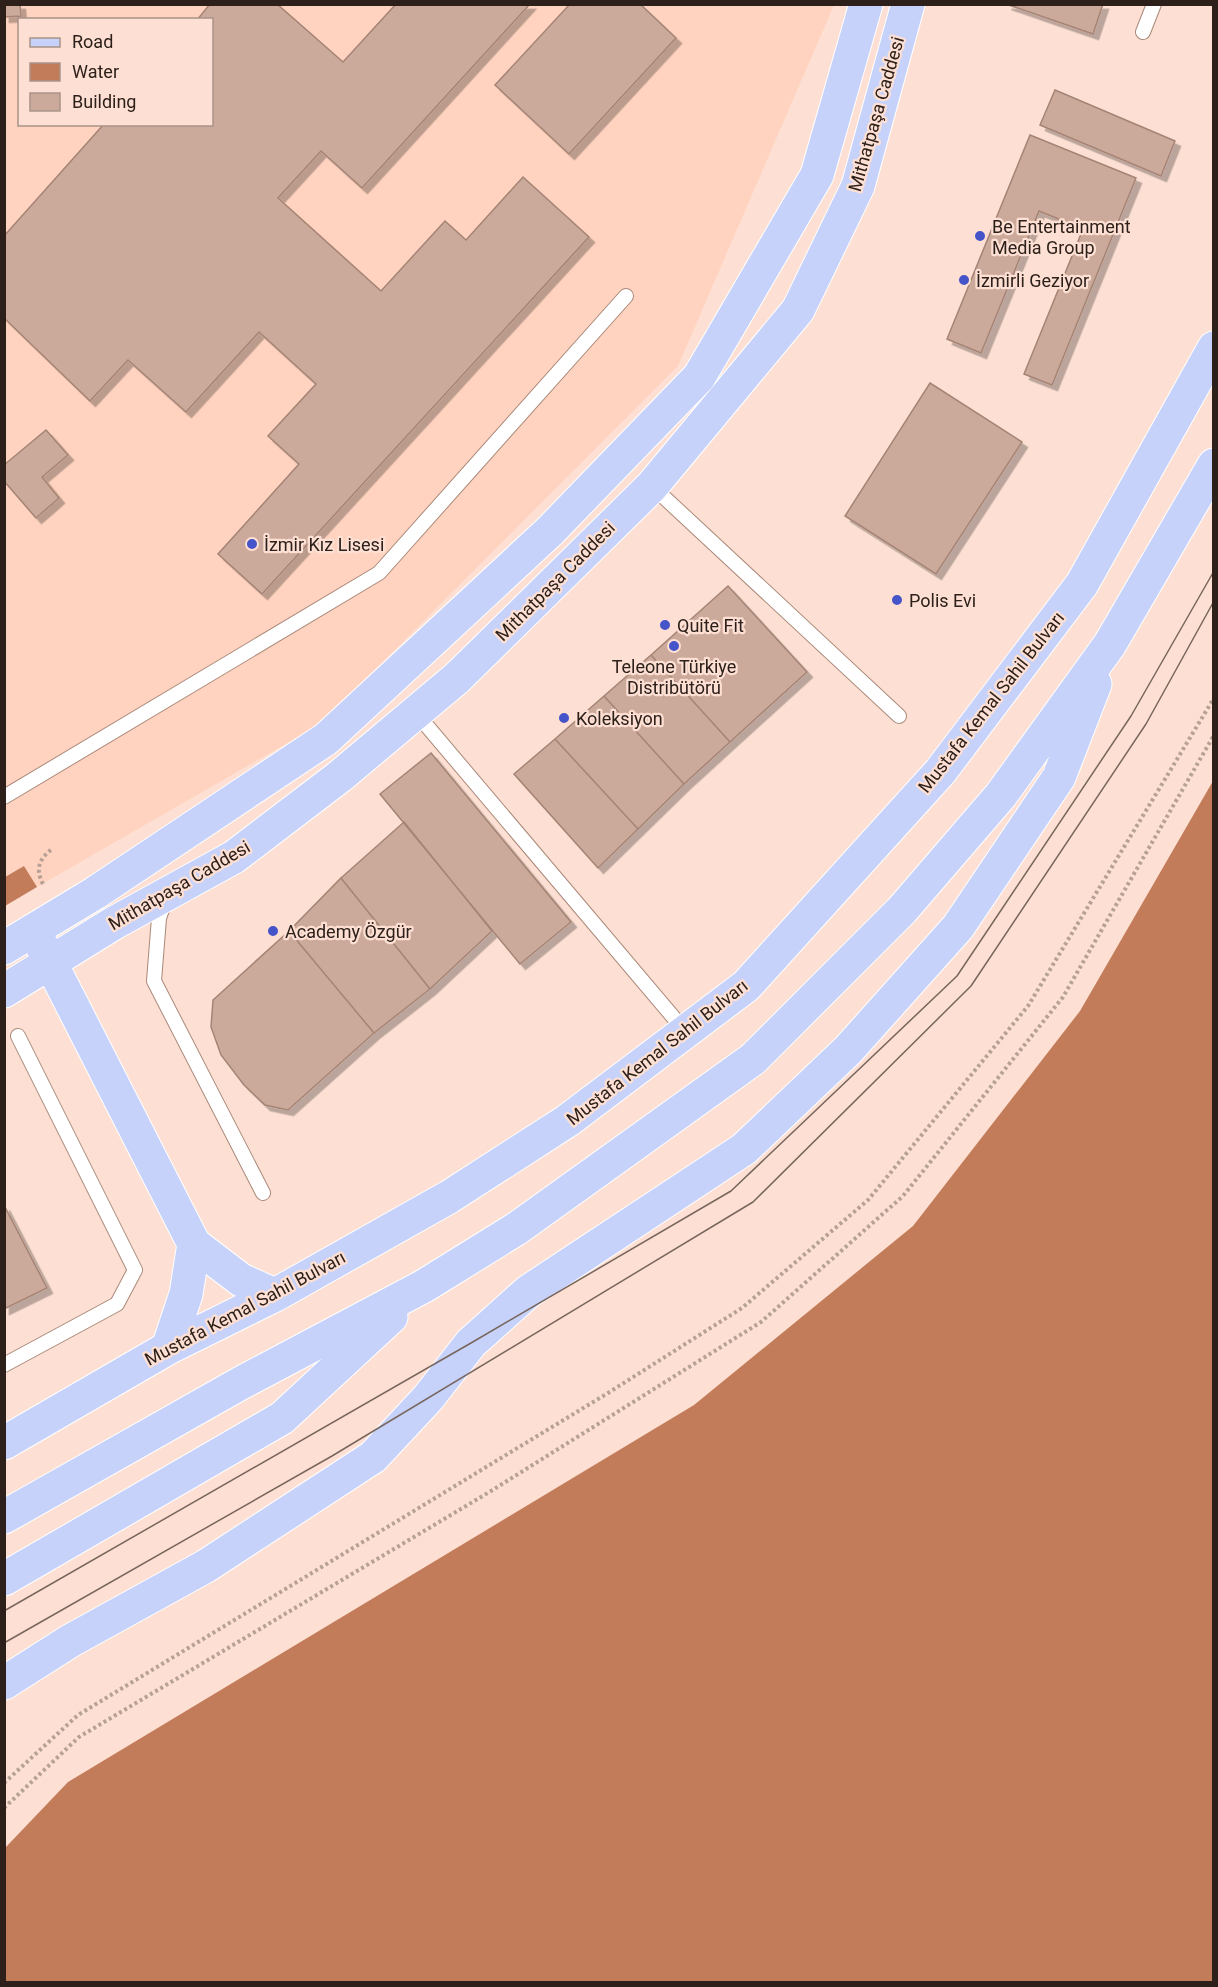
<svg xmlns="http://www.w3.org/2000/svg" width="1218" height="1987" viewBox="0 0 1218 1987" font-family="Roboto,sans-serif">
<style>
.built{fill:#ffd3bf;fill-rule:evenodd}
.water{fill:#c37c5a}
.building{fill:#ccaa9b;stroke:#a58475;stroke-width:1.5;filter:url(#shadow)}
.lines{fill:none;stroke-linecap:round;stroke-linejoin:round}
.service-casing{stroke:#aa897a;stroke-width:16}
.primary-casing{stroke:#fff;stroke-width:35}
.path{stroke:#b7a095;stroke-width:4;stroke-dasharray:3 3;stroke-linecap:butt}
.service{stroke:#fff;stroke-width:14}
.primary{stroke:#c7d2fa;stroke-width:33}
.tram{stroke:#78655d;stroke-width:1.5}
.poi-dot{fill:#4554c8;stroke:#fde0d3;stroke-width:2}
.labels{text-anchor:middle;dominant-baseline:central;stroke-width:4.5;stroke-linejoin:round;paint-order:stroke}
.street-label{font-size:18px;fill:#2d201a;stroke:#fde0d3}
.poi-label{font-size:18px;fill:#2d201a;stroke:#fde0d3;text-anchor:start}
</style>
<defs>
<filter id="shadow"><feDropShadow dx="5.5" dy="5.5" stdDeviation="0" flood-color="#0004"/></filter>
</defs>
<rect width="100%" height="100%" fill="#fde0d3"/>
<path class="built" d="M 4,5 L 834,5 L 678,366 L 322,723 L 37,887 L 24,866 L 4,877 ZM 20,20 L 212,20 L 212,124 L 20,124 Z"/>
<path class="water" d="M 1213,781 L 1213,1982 L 5,1982 L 5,1848 L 68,1782 L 694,1405 L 913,1226 L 1080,1011 Z
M 24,866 L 37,887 L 5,906 L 5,877 Z"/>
<path class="building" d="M 4,4 L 20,4 L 21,16 L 4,17 Z
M 210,4 L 277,4 L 343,62 L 396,4 L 530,4 L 362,188 L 321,151 L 278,198 L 381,291 L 445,221 L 466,240 L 523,177 L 589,237 L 262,594 L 218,554 L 299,464 L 268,436 L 316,384 L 259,332 L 186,412 L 128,360 L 90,401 L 4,318 L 4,236 L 104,124 L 212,124 L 212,20 L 197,20 Z
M 570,4 L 640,4 L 676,38 L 569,154 L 495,85 Z
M 1006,4 L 1103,4 L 1093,34 Z
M 1055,90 L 1175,141 L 1161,176 L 1040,125 Z
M 1030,135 L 1136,178 L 1052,385 L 1024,374 L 1083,229 L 1039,211 L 981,353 L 947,339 Z
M 930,383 L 1022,442 L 936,574 L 845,516 Z
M 46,430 L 68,455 L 42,477 L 59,498 L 36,518 L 4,481 L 4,465 Z
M 728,586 L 807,672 L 730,742 L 651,655 Z
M 651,655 L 730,742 L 684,784 L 604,696 Z
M 604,696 L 684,784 L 638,829 L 555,739 Z
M 555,739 L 638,829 L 598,868 L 514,774 Z
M 431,753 L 571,922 L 520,964 L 380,794 Z
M 404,822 L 492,931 L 430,989 L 341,878 Z
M 341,878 L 430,989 L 374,1033 L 289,931 Z
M 289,931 L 374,1033 L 288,1110 L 265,1105 L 244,1085 L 221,1055 L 211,1027 L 213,1000 Z
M 4,1205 L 47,1288 L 4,1309 Z"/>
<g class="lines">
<g class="service-casing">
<path id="service" d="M 1143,32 L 1154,4
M 652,486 L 899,716
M 416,713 L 685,1031
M 4,797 L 379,573 L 626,296
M 165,901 L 159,918 L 154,981 L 263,1193
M 4,1365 L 117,1304 L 135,1270 L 18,1036"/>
</g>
<g class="primary-casing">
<path id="primary" d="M 41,944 L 194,1244 L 241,1280 L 275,1295
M 4,948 L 95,893 L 326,739 L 550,531 L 699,377 L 817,175 L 866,4
M 4,991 L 114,923 L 234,857 L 339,777 L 457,678 L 652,486 L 798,310 L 858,186 L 908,4
M 168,1348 L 186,1294 L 194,1244
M 4,1443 L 168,1348 L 275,1295 L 449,1197 L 567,1121 L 746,986 L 940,772 L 1082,584 L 1214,348
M 4,1517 L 241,1383 L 424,1286 L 516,1229 L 753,1059 L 902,910 L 1001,795 L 1110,644 L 1214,465
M 4,1579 L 282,1418 L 391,1317
M 4,1683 L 70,1641 L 206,1566 L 373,1457 L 428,1398 L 471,1343 L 529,1291 L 744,1149 L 848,1050 L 958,927 L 1059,777 L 1095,684"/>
</g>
<path class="path" d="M 43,884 C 35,869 39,859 52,849
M 4,1783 L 78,1715 L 608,1393 L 742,1308 L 868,1200 L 1028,1006 L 1214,698
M 4,1808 L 79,1737 L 491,1491 L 761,1322 L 903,1196 L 1063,997 L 1214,735"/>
<use href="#service" class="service"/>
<use href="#primary" class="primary"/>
<path class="tram" d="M 4,1611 L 471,1343 L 731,1191 L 957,976 L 1131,716 L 1214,571
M 4,1643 L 332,1456 L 753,1202 L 971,986 L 1146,724 L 1214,601"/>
</g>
<g class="poi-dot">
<circle cx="980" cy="236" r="6"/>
<circle cx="964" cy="280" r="6"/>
<circle cx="252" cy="544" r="6"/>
<circle cx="897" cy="600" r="6"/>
<circle cx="665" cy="625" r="6"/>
<circle cx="674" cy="646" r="6"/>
<circle cx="564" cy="718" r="6"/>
<circle cx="273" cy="931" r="6"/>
</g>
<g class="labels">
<g class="street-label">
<text transform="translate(876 114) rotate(-74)">Mithatpaşa Caddesi</text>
<text transform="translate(555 581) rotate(-45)">Mithatpaşa Caddesi</text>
<text transform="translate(991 702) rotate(-52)">Mustafa Kemal Sahil Bulvarı</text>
<text transform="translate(179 885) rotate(-30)">Mithatpaşa Caddesi</text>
<text transform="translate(657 1052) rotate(-38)">Mustafa Kemal Sahil Bulvarı</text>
<text transform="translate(245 1308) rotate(-28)">Mustafa Kemal Sahil Bulvarı</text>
</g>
<g class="poi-label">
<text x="992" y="226">Be Entertainment<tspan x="992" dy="21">Media Group</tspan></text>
<text x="976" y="280">İzmirli Geziyor</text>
<text x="264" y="544">İzmir Kız Lisesi</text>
<text x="909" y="600">Polis Evi</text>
<text x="677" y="625">Quite Fit</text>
<text x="674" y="666" text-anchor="middle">Teleone Türkiye<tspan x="674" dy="21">Distribütörü</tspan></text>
<text x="576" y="718">Koleksiyon</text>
<text x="285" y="931">Academy Özgür</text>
</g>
</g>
<rect width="1218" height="1987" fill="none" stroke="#2d201a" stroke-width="12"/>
<rect x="18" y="18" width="195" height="108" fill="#fde0d3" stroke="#aa9389" stroke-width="1.5"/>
<rect x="30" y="38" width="30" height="9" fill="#c7d2fa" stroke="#aa9389" stroke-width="1.5"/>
<text x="72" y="48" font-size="18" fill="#2d201a">Road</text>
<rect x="30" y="63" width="30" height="18" fill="#c37c5a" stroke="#aa9389" stroke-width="1.5"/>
<text x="72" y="78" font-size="18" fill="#2d201a">Water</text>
<rect x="30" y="93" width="30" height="18" fill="#ccaa9b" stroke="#aa9389" stroke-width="1.5"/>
<text x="72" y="108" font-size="18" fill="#2d201a">Building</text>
</svg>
